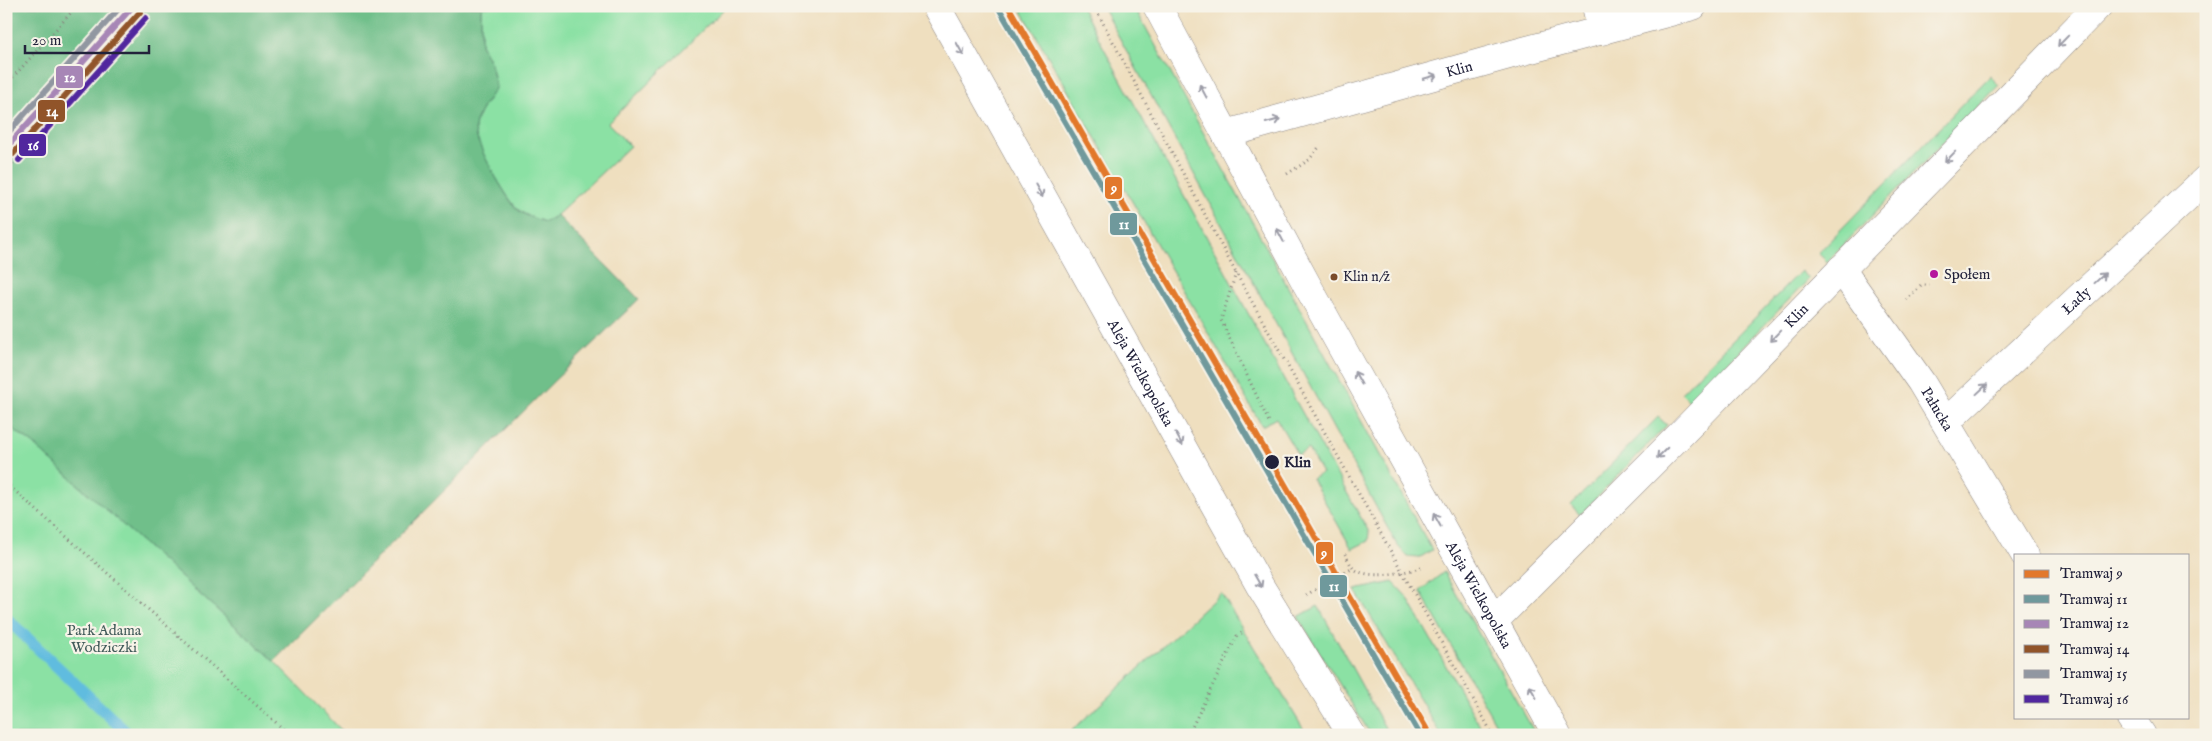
<svg xmlns="http://www.w3.org/2000/svg" width="2212" height="741" viewBox="0 0 2212 741" font-family="'IM FELL English',serif">
<style>
.green{fill:#8be1a4;stroke:#568270}
.forest{fill:#70bf8a;stroke:#497062}
.lines{fill:none;stroke-linecap:round;stroke-linejoin:round}
.stream{stroke:#61bcdf;stroke-width:12}
.minor-casing{stroke:#88807d;stroke-width:29}
.tertiary-casing{stroke:#88807d;stroke-width:29}
.path{stroke:#88807d;stroke-width:3;stroke-dasharray:1 4;stroke-linecap:butt}
.minor{stroke:#fff;stroke-width:28}
.tertiary{stroke:#fff;stroke-width:28}
.tram-1-casing{stroke:#f7f3e8;stroke-width:10}
.tram-2-casing{stroke:#f7f3e8;stroke-width:10}
.tram-3-casing{stroke:#f7f3e8;stroke-width:10}
.tram-4-casing{stroke:#f7f3e8;stroke-width:10}
.tram-5-casing{stroke:#f7f3e8;stroke-width:10}
.tram-6-casing{stroke:#f7f3e8;stroke-width:10}
.tram-1{stroke:#e2782c;stroke-width:6}
.tram-2{stroke:#6f999c;stroke-width:6}
.tram-3{stroke:#a786b6;stroke-width:6}
.tram-4{stroke:#915429;stroke-width:6}
.tram-5{stroke:#9197a1;stroke-width:6}
.tram-6{stroke:#51279e;stroke-width:6}
.oneway{stroke:#9c9ca7}
.poi-dot{fill:#b5179e;stroke:#f7f3e8;stroke-width:2}
.bus-dot{fill:#7a4b2a;stroke:#f7f3e8;stroke-width:2}
.stop-dot{fill:#22223b;stroke:#f7f3e8;stroke-width:2}
.labels{text-anchor:middle;dominant-baseline:central;stroke-width:4.5;stroke-linejoin:round;paint-order:stroke}
.bus-label{font-size:14px;fill:#22223b;stroke:#f7f3e8;text-anchor:start}
.street-label{font-size:15px;fill:#22223b;stroke:#f7f3e8}
.poi-label{font-size:15px;fill:#22223b;stroke:#f7f3e8;text-anchor:start}
.stop-label{font-size:15px;font-weight:bold;fill:#22223b;stroke:#f7f3e8;text-anchor:start}
.park-label{font-size:15px;fill:#425b5a;stroke:#f7f3e8}
.line-badge{stroke:#f7f3e8;stroke-width:2}
.badge-label{font-size:14px;text-anchor:middle;font-weight:bold;fill:#fff}
</style>
<rect width="100%" height="100%" fill="#f7f3e8"/>
<filter id="ink" filterUnits="userSpaceOnUse"><feTurbulence type="fractalNoise" baseFrequency=".02" numOctaves="2"/><feDisplacementMap in="SourceGraphic" scale="10" xChannelSelector="R" yChannelSelector="G"/><feConvolveMatrix kernelMatrix="1 2 1 2 8 2 1 2 1" color-interpolation-filters="sRGB"/></filter>
<filter id="wash" filterUnits="userSpaceOnUse"><feTurbulence type="fractalNoise" baseFrequency=".0096" numOctaves="4" result="noise"/><feDisplacementMap in="SourceGraphic" scale="20" xChannelSelector="R" yChannelSelector="G"/><feGaussianBlur stdDeviation="1.12" result="paint"/><feColorMatrix in="noise" values="0 0 0 0 0 0 0 0 0 0 0 0 0 0 0 0 0 1.4 0 .05"/><feComposite in="paint" operator="in"/></filter>
<g filter="url(#wash)">
<rect width="100%" height="100%" fill="#efdfbf"/>
<path class="green" d="M 483,6 L 727,6 L 608,123 L 630,146 L 557,215 L 545,222 C 536,219 525,216 518,209 C 507,200 474,142 475,128 C 476,114 489,99 496,87 L 491,64 L 481,44 L 481,8 Z
M 1019,6 L 1081,6 L 1298,405 L 1369,532 L 1368,541 L 1352,549 L 1312,479 L 1322,473 L 1308,449 L 1298,455 L 1276,418 L 1262,426 Z
M 1102,6 L 1134,6 L 1432,550 L 1419,558 L 1408,557 L 1397,545 Z
M 1990,76 L 1999,85 L 1827,262 L 1818,253 Z
M 1801,271 L 1809,279 L 1690,402 L 1681,393 Z
M 1658,417 L 1667,425 L 1580,515 L 1571,505 Z
M 6,424 L 32,443 L 274,661 L 346,735 L 6,735 Z
M 1444,572 L 1536,735 L 1502,735 L 1420,591 Z
M 1393,582 L 1407,597 L 1485,735 L 1441,735 L 1355,590 Z
M 1221,593 L 1307,735 L 1067,735 Z
M 1318,606 L 1389,735 L 1371,735 L 1298,617 Z"/>
<path class="forest" d="M 6,6 L 483,6 L 481,9 L 481,44 L 491,64 L 496,87 C 489,99 476,114 475,128 C 474,142 507,199 517,209 C 525,216 536,219 545,222 L 557,215 L 639,299 L 555,380 L 274,661 L 32,443 L 6,424 Z"/>
<g class="lines">
<path class="stream" d="M 6,618 L 129,735"/>
</g>
</g>
<g filter="url(#ink)">
<g class="lines">
<g class="minor-casing">
<g id="minor">
<path d="M 1596,6 L 1602,31"/>
<path id="s1" d="M 1226,134 L 1516,53 L 1693,6"/>
<path id="s2" d="M 1841,269 L 1921,382 L 2025,555"/>
<path id="s3" d="M 1946,422 L 2206,179"/>
<path id="s4" d="M 1493,622 L 1678,437 L 2098,6"/>
<path d="M 2130,717 L 2142,735"/>
</g>
</g>
<g class="tertiary-casing">
<g id="tertiary">
<path id="s5" d="M 936,6 L 1260,586 L 1352,735"/>
<path id="s6" d="M 1157,6 L 1306,283 L 1557,735"/>
</g>
</g>
<path class="path" d="M 1094,6 L 1236,273 L 1493,735
M 6,85 L 77,6
M 6,171 L 153,6
M 1287,174 L 1309,160 L 1320,146
M 1236,273 L 1221,320 L 1269,422
M 1906,300 L 1921,285 L 1930,285
M 6,483 L 290,735
M 1345,554 C 1347,558 1350,564 1353,568 C 1367,581 1407,572 1424,567
M 1306,595 L 1353,568
M 1188,735 L 1237,636 L 1245,631
M 1302,735 L 1308,730"/>
<use href="#minor" class="minor"/>
<use href="#tertiary" class="tertiary"/>
<g class="tram-1-casing">
<path id="tram-1" d="M 1008,6 L 1430,735"/>
</g>
<g class="tram-2-casing">
<path id="tram-2" d="M 1000,10 L 1420,735"/>
</g>
<g class="tram-3-casing">
<path id="tram-3" d="M 6,148 L 133,6"/>
</g>
<g class="tram-4-casing">
<path id="tram-4" d="M 13,154 L 140,12"/>
</g>
<g class="tram-5-casing">
<path id="tram-5" d="M 6,135 L 121,6"/>
</g>
<g class="tram-6-casing">
<path id="tram-6" d="M 19,160 L 146,18"/>
</g>
<use href="#tram-1" class="tram-1"/>
<use href="#tram-2" class="tram-2"/>
<use href="#tram-3" class="tram-3"/>
<use href="#tram-4" class="tram-4"/>
<use href="#tram-5" class="tram-5"/>
<use href="#tram-6" class="tram-6"/>
</g>
<defs><path id="oneway-shaft" d="M-6 0H5M1.5-3L5.5 0L1.5 3" fill="none" stroke-width="1.6" stroke-linecap="round" stroke-linejoin="round" transform="scale(1.25)"/></defs>
<g class="oneway">
<use href="#oneway-shaft" transform="translate(2063 41) rotate(134)"/>
<use href="#oneway-shaft" transform="translate(960 49) rotate(61)"/>
<use href="#oneway-shaft" transform="translate(1430 77) rotate(-16)"/>
<use href="#oneway-shaft" transform="translate(1203 91) rotate(-118)"/>
<use href="#oneway-shaft" transform="translate(1273 121) rotate(-16)"/>
<use href="#oneway-shaft" transform="translate(1950 157) rotate(134)"/>
<use href="#oneway-shaft" transform="translate(1039 191) rotate(61)"/>
<use href="#oneway-shaft" transform="translate(1280 235) rotate(-118)"/>
<use href="#oneway-shaft" transform="translate(2100 278) rotate(-43)"/>
<use href="#oneway-shaft" transform="translate(1775 336) rotate(134)"/>
<use href="#oneway-shaft" transform="translate(1358 378) rotate(-119)"/>
<use href="#oneway-shaft" transform="translate(1982 389) rotate(-43)"/>
<use href="#oneway-shaft" transform="translate(1179 439) rotate(61)"/>
<use href="#oneway-shaft" transform="translate(1662 453) rotate(135)"/>
<use href="#oneway-shaft" transform="translate(1437 520) rotate(-119)"/>
<use href="#oneway-shaft" transform="translate(1258 581) rotate(60)"/>
<use href="#oneway-shaft" transform="translate(1533 692) rotate(-120)"/>
</g>
</g>
<circle class="poi-dot" cx="1934" cy="274" r="5"/>
<circle class="bus-dot" cx="1334" cy="277" r="4.5"/>
<circle class="stop-dot" cx="1272" cy="462" r="8"/>
<g class="labels">
<g class="bus-label">
<text x="1343" y="277">Klin n/ż</text>
</g>
<g class="street-label">
<text stroke="none"><textPath href="#s1" startOffset="242">Klin</textPath></text>
<text stroke="none"><textPath href="#s3" startOffset="178">Łady</textPath></text>
<text stroke="none"><textPath href="#s4" startOffset="431">Klin</textPath></text>
<text stroke="none"><textPath href="#s5" startOffset="420">Aleja Wielkopolska</textPath></text>
<text stroke="none"><textPath href="#s2" startOffset="170">Pałucka</textPath></text>
<text stroke="none"><textPath href="#s6" startOffset="671">Aleja Wielkopolska</textPath></text>
</g>
<g class="poi-label">
<text x="1944" y="274">Społem</text>
</g>
<g class="stop-label">
<text x="1284" y="462">Klin</text>
</g>
<g class="park-label">
<text x="104" y="630">Park Adama<tspan x="104" dy="17">Wodziczki</tspan></text>
</g>
</g>
<g class="line-badge">
<rect x="55" y="65" width="29" height="24" rx="5" fill="#a786b6"/>
<rect x="37" y="99" width="29" height="24" rx="5" fill="#915429"/>
<rect x="18" y="133" width="29" height="24" rx="5" fill="#51279e"/>
<rect x="1104" y="176" width="19" height="24" rx="5" fill="#e2782c"/>
<rect x="1109" y="212" width="29" height="24" rx="5" fill="#6f999c"/>
<rect x="1315" y="541" width="19" height="24" rx="5" fill="#e2782c"/>
<rect x="1319" y="574" width="29" height="24" rx="5" fill="#6f999c"/>
</g>
<g class="badge-label">
<text x="70" y="82">12</text>
<text x="52" y="116">14</text>
<text x="33" y="150">16</text>
<text x="1114" y="193">9</text>
<text x="1124" y="229">11</text>
<text x="1324" y="558">9</text>
<text x="1334" y="591">11</text>
</g>
<rect width="2212" height="741" fill="none" stroke="#f7f3e8" stroke-width="25"/>
<rect x="2014" y="554" width="175" height="165" fill="#f7f3e8" stroke="#a29fa3"/>
<rect x="2024" y="570" width="25" height="8" fill="#e2782c" stroke="#a29fa3"/>
<text x="2060" y="578" font-size="15" fill="#22223b">Tramwaj 9</text>
<rect x="2024" y="595" width="25" height="8" fill="#6f999c" stroke="#a29fa3"/>
<text x="2060" y="604" font-size="15" fill="#22223b">Tramwaj 11</text>
<rect x="2024" y="620" width="25" height="8" fill="#a786b6" stroke="#a29fa3"/>
<text x="2060" y="628" font-size="15" fill="#22223b">Tramwaj 12</text>
<rect x="2024" y="645" width="25" height="8" fill="#915429" stroke="#a29fa3"/>
<text x="2060" y="654" font-size="15" fill="#22223b">Tramwaj 14</text>
<rect x="2024" y="670" width="25" height="8" fill="#9197a1" stroke="#a29fa3"/>
<text x="2060" y="678" font-size="15" fill="#22223b">Tramwaj 15</text>
<rect x="2024" y="695" width="25" height="8" fill="#51279e" stroke="#a29fa3"/>
<text x="2060" y="704" font-size="15" fill="#22223b">Tramwaj 16</text>
<path d="M25 45v8h124v-8" fill="none" stroke="#22223b" stroke-width="2.5"/>
<text x="32" y="45" font-size="15" fill="#22223b" stroke="#f7f3e8" stroke-width="4" paint-order="stroke">20 m</text>
</svg>
